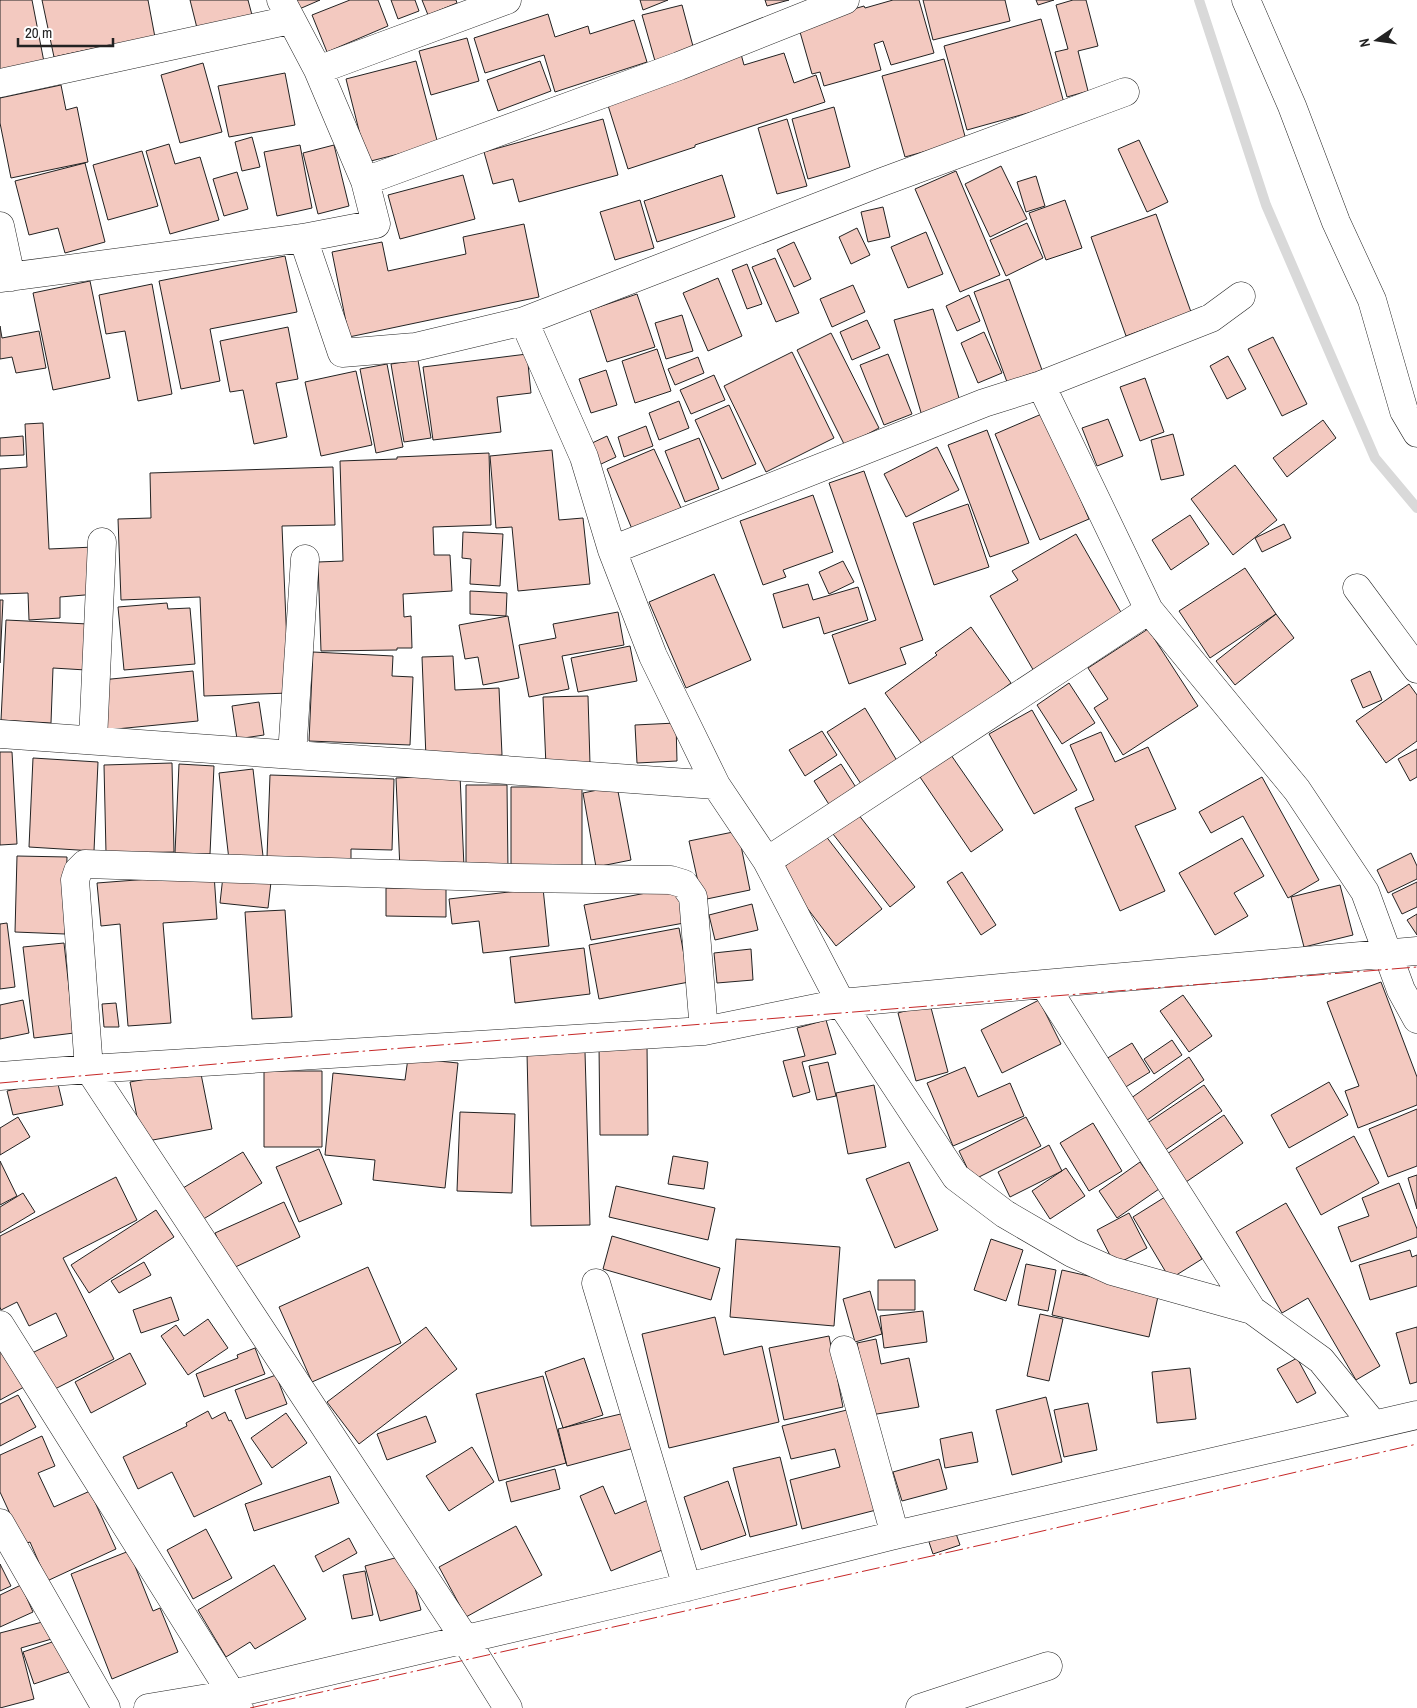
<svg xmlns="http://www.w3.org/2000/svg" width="1417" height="1708" viewBox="0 0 1417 1708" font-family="'Archivo Narrow',sans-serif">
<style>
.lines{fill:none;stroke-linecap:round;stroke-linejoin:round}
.stream{stroke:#d9d9d9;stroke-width:10}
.building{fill:#f3c9c0;stroke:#222}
.street-casing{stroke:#222;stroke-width:29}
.street{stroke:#fff;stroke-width:28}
.power{stroke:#c62828;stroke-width:1;stroke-dasharray:18 4 2.5 4;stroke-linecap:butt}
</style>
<rect width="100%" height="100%" fill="#fff"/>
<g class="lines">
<path class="stream" d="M 1199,0 L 1266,205 L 1375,458 L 1417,508"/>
</g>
<path class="building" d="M 0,0 L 32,0 L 44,62 L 0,71 Z
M 42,0 L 148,0 L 157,48 L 96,48 L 54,57 Z
M 190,0 L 248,0 L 252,15 L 197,28 Z
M 293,0 L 320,0 L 297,10 Z
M 350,0 L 378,0 L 388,26 L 327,52 L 312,15 Z
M 391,0 L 415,0 L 419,11 L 398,19 Z
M 422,0 L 456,0 L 457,3 L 428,15 Z
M 640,0 L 668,0 L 643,10 Z
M 765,0 L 789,0 L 767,6 Z
M 893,0 L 919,0 L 934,53 L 891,65 L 883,41 L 874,44 L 881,70 L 824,86 L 820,72 L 812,74 L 798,25 L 864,6 L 865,8 Z
M 923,0 L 1005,0 L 1010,21 L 933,40 Z
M 1036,0 L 1054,0 L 1038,5 Z
M 1073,0 L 1086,0 L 1098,46 L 1078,51 L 1088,91 L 1067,97 L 1055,52 L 1068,49 L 1056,5 Z
M 682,5 L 694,50 L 655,61 L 642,15 Z
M 548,14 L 555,37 L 588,26 L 590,34 L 634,20 L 647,62 L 555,92 L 544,55 L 485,73 L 474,38 Z
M 1041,19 L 1064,103 L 967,130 L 944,46 Z
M 467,38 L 479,81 L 431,95 L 419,51 Z
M 784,53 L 794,83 L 816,75 L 825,102 L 695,145 L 695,147 L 628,169 L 606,99 L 741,54 L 744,65 Z
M 944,59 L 966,140 L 905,157 L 882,76 Z
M 416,61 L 438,144 L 367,162 L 346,79 Z
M 540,61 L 551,91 L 498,111 L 487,80 Z
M 203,63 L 222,132 L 180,143 L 161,75 Z
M 285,73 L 295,125 L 229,137 L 218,86 Z
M 61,85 L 66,110 L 77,107 L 88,162 L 11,178 L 0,123 L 0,98 Z
M 834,107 L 850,167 L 808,179 L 792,119 Z
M 603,119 L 618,175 L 519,202 L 513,179 L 493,184 L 484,152 Z
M 787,119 L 807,186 L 777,194 L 758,128 Z
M 252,137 L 260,167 L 242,171 L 235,142 Z
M 1139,140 L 1168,202 L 1147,212 L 1118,149 Z
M 169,144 L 175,164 L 200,157 L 219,220 L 170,234 L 146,151 Z
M 300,145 L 312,208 L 277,216 L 264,152 Z
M 334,145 L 349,206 L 318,214 L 303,153 Z
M 142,151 L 158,206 L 108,220 L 93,165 Z
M 85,163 L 105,242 L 65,253 L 58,228 L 29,235 L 15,181 Z
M 1001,166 L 1027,219 L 990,237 L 965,184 Z
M 956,171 L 1000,275 L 960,292 L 915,189 Z
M 237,172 L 248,209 L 224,216 L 213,179 Z
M 463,175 L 475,219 L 400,239 L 388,195 Z
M 722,175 L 735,217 L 657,242 L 644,201 Z
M 1036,176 L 1045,206 L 1026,212 L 1017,182 Z
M 640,200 L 654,248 L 615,260 L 600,212 Z
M 1065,200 L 1082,248 L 1046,260 L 1029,213 Z
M 883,207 L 890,237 L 868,242 L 861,212 Z
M 1156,214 L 1191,312 L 1126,336 L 1091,237 Z
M 1027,223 L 1043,258 L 1006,276 L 990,240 Z
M 524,224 L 539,297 L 349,337 L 332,252 L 382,242 L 388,271 L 466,254 L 463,237 Z
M 857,228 L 870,255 L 851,264 L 839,237 Z
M 926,232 L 943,274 L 908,288 L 891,247 Z
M 794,242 L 811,279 L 794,287 L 777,250 Z
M 285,256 L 297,312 L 210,329 L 220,381 L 181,389 L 159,281 Z
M 775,258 L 799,313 L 776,322 L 752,267 Z
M 747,264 L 762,304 L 747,309 L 732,270 Z
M 718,278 L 742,336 L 708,351 L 683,293 Z
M 1009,279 L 1042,370 L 1007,382 L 974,292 Z
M 90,281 L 110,378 L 53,390 L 33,293 Z
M 152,284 L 172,394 L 138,401 L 125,331 L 106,334 L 99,295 Z
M 853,285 L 865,312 L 832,327 L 820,299 Z
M 637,294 L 655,347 L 607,362 L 590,310 Z
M 969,295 L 980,321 L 957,331 L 946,306 Z
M 933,309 L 961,405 L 922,416 L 894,320 Z
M 682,315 L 693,351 L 666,359 L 655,323 Z
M 867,320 L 880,348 L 852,360 L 840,332 Z
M 0,326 L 2,338 L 39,331 L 46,368 L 16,373 L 12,357 L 0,359 Z
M 288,327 L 298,379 L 276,383 L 287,437 L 254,444 L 243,390 L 230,392 L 220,341 Z
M 984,332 L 1002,373 L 978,383 L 961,343 Z
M 831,333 L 879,428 L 845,446 L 797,350 Z
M 1273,337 L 1307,404 L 1282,416 L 1248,349 Z
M 657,349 L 671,391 L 635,403 L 622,361 Z
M 792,352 L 834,438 L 766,472 L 724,386 Z
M 527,354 L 531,393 L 497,397 L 501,432 L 433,440 L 423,367 Z
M 888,354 L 912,414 L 884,425 L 860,365 Z
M 1228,356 L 1246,389 L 1227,399 L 1210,366 Z
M 698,357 L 704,373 L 675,385 L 668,369 Z
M 418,360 L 431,438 L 404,442 L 391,364 Z
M 387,364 L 403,447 L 376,453 L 360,369 Z
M 606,370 L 617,405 L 591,413 L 579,379 Z
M 356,371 L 372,445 L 321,456 L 305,382 Z
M 714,375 L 725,400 L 691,414 L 680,390 Z
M 1145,378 L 1164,432 L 1140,441 L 1120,387 Z
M 679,401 L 689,428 L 659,440 L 649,413 Z
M 729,405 L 756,464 L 722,479 L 695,420 Z
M 1044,413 L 1089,519 L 1040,540 L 995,434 Z
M 1108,419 L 1123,456 L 1097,466 L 1082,428 Z
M 1323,420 L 1336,438 L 1287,477 L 1273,458 Z
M 43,423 L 49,549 L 94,547 L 97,594 L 60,597 L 60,618 L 29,620 L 28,593 L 0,594 L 0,469 L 27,467 L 25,424 Z
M 646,426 L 653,446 L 624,457 L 618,437 Z
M 987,430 L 1029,543 L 990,557 L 948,445 Z
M 1173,434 L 1184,475 L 1161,480 L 1151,440 Z
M 23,436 L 24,455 L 0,456 L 0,438 Z
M 607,436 L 616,457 L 599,465 L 590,444 Z
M 699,438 L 719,489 L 685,502 L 665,451 Z
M 937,447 L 959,490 L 906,517 L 884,474 Z
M 654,449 L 681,508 L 632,529 L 607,469 Z
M 552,450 L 559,520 L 583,518 L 590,584 L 518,591 L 512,527 L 496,528 L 490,456 Z
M 489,453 L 491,525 L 433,527 L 434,555 L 450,555 L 452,591 L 403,594 L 404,617 L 411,616 L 412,648 L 397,648 L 397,650 L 321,651 L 318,562 L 343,561 L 340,461 L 397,459 L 397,457 Z
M 1235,465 L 1277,520 L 1233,555 L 1191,499 Z
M 333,467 L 335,525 L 282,526 L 289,693 L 204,696 L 200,597 L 121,600 L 118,519 L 151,518 L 150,473 Z
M 864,471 L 923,640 L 900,648 L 906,664 L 849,684 L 832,635 L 876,620 L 829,483 Z
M 813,495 L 833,552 L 783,570 L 786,577 L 763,585 L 740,521 Z
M 968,504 L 989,567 L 934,585 L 913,523 Z
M 1190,515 L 1209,544 L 1171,570 L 1152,540 Z
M 1284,524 L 1291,538 L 1262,552 L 1255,538 Z
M 463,532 L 503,534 L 500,586 L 470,584 L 471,559 L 462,558 Z
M 1076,534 L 1126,621 L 1035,673 L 990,596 L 1018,580 L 1012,571 Z
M 843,561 L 854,582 L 829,594 L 819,572 Z
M 1245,568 L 1276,614 L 1210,658 L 1179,611 Z
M 714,574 L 751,660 L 686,688 L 649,602 Z
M 808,584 L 813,600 L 858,587 L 868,620 L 824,634 L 819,617 L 783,628 L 773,594 Z
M 470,591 L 507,593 L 506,616 L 470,614 Z
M 0,600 L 3,600 L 0,663 Z
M 167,603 L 168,609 L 190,608 L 195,664 L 124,670 L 118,607 Z
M 618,612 L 624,645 L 562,656 L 569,689 L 529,697 L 519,645 L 556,638 L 553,624 Z
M 1276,614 L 1294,638 L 1235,685 L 1216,661 Z
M 508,616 L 519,678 L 483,685 L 478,657 L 465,659 L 459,625 Z
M 6,620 L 88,624 L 86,670 L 53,668 L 51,723 L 1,720 Z
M 971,627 L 1011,683 L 924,747 L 885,693 L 937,655 L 935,653 Z
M 1148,629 L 1198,706 L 1123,755 L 1094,708 L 1108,699 L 1088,668 Z
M 630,646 L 637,681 L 578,692 L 571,658 Z
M 313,652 L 393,656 L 392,676 L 413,677 L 410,745 L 309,741 Z
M 453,656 L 455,690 L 499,688 L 502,755 L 426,758 L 422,657 Z
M 193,671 L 198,721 L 106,730 L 101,680 Z
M 1370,671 L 1382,700 L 1363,708 L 1351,680 Z
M 1069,683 L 1095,723 L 1062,744 L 1037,705 Z
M 1409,684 L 1417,695 L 1417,741 L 1386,763 L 1356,721 Z
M 588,696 L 590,764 L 546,766 L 543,697 Z
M 259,702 L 264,735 L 237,739 L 232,706 Z
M 865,708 L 899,764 L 863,787 L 827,732 Z
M 1032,710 L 1077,790 L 1034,814 L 989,734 Z
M 676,723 L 677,761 L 637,763 L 635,725 Z
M 822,731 L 837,755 L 805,776 L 789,750 Z
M 1101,732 L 1115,762 L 1148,747 L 1176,809 L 1135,826 L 1165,891 L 1120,911 L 1075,808 L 1094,800 L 1070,745 Z
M 1417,749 L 1417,777 L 1410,781 L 1398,759 Z
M 0,752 L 12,752 L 17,844 L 0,845 Z
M 951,755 L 1003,830 L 971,852 L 920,777 Z
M 33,758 L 98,762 L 94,851 L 29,847 Z
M 172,763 L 174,852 L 106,853 L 104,765 Z
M 179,764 L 214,766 L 210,854 L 175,853 Z
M 841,764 L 857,789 L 830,806 L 814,781 Z
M 253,769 L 263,856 L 229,860 L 219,773 Z
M 270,775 L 394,779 L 392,850 L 351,849 L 351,859 L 267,857 Z
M 460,775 L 464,867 L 400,870 L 396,778 Z
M 1262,777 L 1319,880 L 1288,898 L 1243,816 L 1211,833 L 1199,812 Z
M 466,785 L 507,785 L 508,871 L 466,871 Z
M 617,786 L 631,860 L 596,867 L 583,793 Z
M 511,787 L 582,787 L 582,871 L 511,871 Z
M 858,814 L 915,887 L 890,907 L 833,834 Z
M 738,831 L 750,890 L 702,900 L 689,841 Z
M 825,835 L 882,909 L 836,946 L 779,871 Z
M 1242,838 L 1264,876 L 1234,893 L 1248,916 L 1215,935 L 1179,873 Z
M 1411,853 L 1417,866 L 1417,879 L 1388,893 L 1377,870 Z
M 17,856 L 67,857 L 65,934 L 15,932 Z
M 962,872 L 996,925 L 981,935 L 947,882 Z
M 214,874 L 217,919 L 163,923 L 171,1023 L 128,1026 L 120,924 L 101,926 L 97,883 Z
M 223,876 L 271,882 L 268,908 L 220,903 Z
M 1417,882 L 1417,907 L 1402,914 L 1392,894 Z
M 1340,885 L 1353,935 L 1304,947 L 1291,897 Z
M 677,887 L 684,923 L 591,940 L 584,905 Z
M 386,888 L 446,888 L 446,917 L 386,916 Z
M 543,888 L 549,946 L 483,953 L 479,921 L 452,924 L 449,899 Z
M 752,904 L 758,930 L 715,940 L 709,915 Z
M 285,910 L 292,1017 L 252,1019 L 245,912 Z
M 1417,914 L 1417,935 L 1407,920 Z
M 7,923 L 15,987 L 0,989 L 0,924 Z
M 679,928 L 689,982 L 599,999 L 589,945 Z
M 64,943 L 74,1033 L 34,1038 L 23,947 Z
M 584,948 L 590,994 L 515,1003 L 510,957 Z
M 751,949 L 753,980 L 717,983 L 714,953 Z
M 1381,982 L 1417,1077 L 1417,1105 L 1358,1128 L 1345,1091 L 1359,1086 L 1327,1002 Z
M 1183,995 L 1212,1036 L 1189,1052 L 1160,1011 Z
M 23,1000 L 29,1033 L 0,1039 L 0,1005 Z
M 1039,1000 L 1061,1044 L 1002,1073 L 981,1030 Z
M 116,1003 L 119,1027 L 104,1027 L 102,1004 Z
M 930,1004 L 948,1072 L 916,1081 L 898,1013 Z
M 826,1020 L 836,1054 L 802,1062 L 810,1092 L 793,1097 L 783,1061 L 805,1056 L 797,1028 Z
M 1172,1040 L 1182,1055 L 1154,1074 L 1144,1059 Z
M 1132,1043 L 1150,1072 L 1124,1088 L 1106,1059 Z
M 599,1045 L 647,1045 L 648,1135 L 600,1135 Z
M 585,1052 L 590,1225 L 531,1226 L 527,1053 Z
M 1189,1057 L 1204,1080 L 1143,1123 L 1127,1101 Z
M 408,1058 L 458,1063 L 445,1188 L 373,1180 L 375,1160 L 325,1155 L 333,1073 L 405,1080 Z
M 828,1062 L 836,1096 L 817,1100 L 809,1066 Z
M 965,1067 L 978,1097 L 1010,1083 L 1024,1116 L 953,1146 L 927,1083 Z
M 200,1069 L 212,1129 L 142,1142 L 130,1082 Z
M 264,1071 L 322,1071 L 322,1147 L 264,1147 Z
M 57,1080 L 63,1105 L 13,1115 L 7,1091 Z
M 1329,1082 L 1348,1115 L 1289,1148 L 1271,1115 Z
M 874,1085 L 886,1147 L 848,1154 L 836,1093 Z
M 1204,1085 L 1222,1111 L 1164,1151 L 1146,1124 Z
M 1417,1109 L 1417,1166 L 1388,1177 L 1369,1129 Z
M 460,1112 L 515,1114 L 512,1193 L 457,1191 Z
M 1224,1115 L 1243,1143 L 1186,1182 L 1167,1154 Z
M 18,1117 L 30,1137 L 0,1155 L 0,1128 Z
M 1026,1117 L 1041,1146 L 973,1180 L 959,1151 Z
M 1093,1123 L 1122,1171 L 1089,1191 L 1060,1143 Z
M 1354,1136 L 1379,1183 L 1321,1215 L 1296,1168 Z
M 1049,1145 L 1062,1171 L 1010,1197 L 998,1172 Z
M 319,1149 L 342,1204 L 299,1222 L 276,1167 Z
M 243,1152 L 262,1183 L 197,1223 L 178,1191 Z
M 673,1156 L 708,1162 L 704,1189 L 668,1184 Z
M 0,1161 L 17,1196 L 0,1205 Z
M 909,1162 L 938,1230 L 895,1248 L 866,1179 Z
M 1140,1162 L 1159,1189 L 1117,1218 L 1099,1191 Z
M 1066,1168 L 1085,1196 L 1050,1219 L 1032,1191 Z
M 1417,1175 L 1417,1209 L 1408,1178 Z
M 116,1177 L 137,1220 L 63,1258 L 114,1359 L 51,1391 L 32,1353 L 67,1336 L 56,1313 L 29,1326 L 17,1302 L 1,1310 L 0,1307 L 0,1236 Z
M 1399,1183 L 1417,1229 L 1417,1237 L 1351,1262 L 1338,1227 L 1369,1216 L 1362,1198 Z
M 616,1186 L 715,1208 L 708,1240 L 609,1217 Z
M 23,1193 L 35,1212 L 0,1233 L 0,1207 Z
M 1165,1197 L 1202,1259 L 1170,1279 L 1133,1217 Z
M 284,1202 L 300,1237 L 231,1269 L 215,1233 Z
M 1286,1203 L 1380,1366 L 1356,1380 L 1308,1298 L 1282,1313 L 1236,1232 Z
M 156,1210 L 174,1237 L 89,1293 L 71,1265 Z
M 1129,1213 L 1147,1248 L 1115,1265 L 1097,1230 Z
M 612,1236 L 720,1268 L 711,1300 L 603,1269 Z
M 736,1239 L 840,1247 L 834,1326 L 730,1317 Z
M 991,1239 L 1023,1250 L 1006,1301 L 974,1290 Z
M 1410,1250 L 1412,1257 L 1417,1255 L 1417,1286 L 1370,1300 L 1359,1265 Z
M 144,1262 L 151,1275 L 119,1293 L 111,1281 Z
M 1026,1264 L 1056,1270 L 1048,1311 L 1018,1305 Z
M 368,1267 L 401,1343 L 312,1382 L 279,1307 Z
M 1062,1270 L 1159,1292 L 1149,1337 L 1052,1315 Z
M 878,1280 L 915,1280 L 915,1310 L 878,1310 Z
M 870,1291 L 882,1334 L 855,1342 L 843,1299 Z
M 171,1297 L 179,1320 L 141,1333 L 133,1310 Z
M 923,1311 L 927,1342 L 884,1348 L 880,1316 Z
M 1040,1314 L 1063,1319 L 1049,1381 L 1027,1376 Z
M 715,1317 L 724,1355 L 762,1346 L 779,1422 L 669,1448 L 642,1334 Z
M 208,1319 L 228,1348 L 188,1375 L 161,1336 L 176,1325 L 184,1336 Z
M 426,1327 L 457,1369 L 359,1444 L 327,1402 Z
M 1417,1327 L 1417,1382 L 1410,1384 L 1396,1333 Z
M 829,1336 L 843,1407 L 784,1420 L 769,1348 Z
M 876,1339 L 881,1364 L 909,1358 L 919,1407 L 871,1415 L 857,1343 Z
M 0,1348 L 24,1387 L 0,1400 Z
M 255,1348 L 265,1374 L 204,1397 L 196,1374 L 238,1358 L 237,1355 Z
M 130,1353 L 146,1384 L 91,1413 L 75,1382 Z
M 584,1358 L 603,1415 L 563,1428 L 545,1372 Z
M 1297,1358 L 1316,1393 L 1297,1403 L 1277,1369 Z
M 1190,1368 L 1196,1419 L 1157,1423 L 1152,1372 Z
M 276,1375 L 287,1404 L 246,1419 L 235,1390 Z
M 543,1376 L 566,1463 L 499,1481 L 476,1394 Z
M 18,1395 L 36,1427 L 0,1446 L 0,1404 Z
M 1046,1397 L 1062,1462 L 1012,1475 L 996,1410 Z
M 1088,1403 L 1097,1450 L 1064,1457 L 1054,1410 Z
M 855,1408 L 880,1509 L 802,1529 L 790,1480 L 840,1467 L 835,1449 L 791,1459 L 782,1426 Z
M 208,1411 L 212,1419 L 225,1412 L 229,1421 L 231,1420 L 262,1484 L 194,1517 L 172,1472 L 138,1489 L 123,1457 L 187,1426 L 186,1423 Z
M 629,1412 L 638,1447 L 567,1466 L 558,1429 Z
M 286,1413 L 307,1443 L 272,1468 L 251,1438 Z
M 426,1416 L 436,1442 L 387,1460 L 377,1434 Z
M 972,1432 L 978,1462 L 945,1468 L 940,1439 Z
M 42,1436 L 55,1466 L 38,1473 L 54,1507 L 90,1491 L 116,1549 L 47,1581 L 30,1542 L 24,1544 L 0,1492 L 0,1455 Z
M 472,1447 L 494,1482 L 449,1511 L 426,1476 Z
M 780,1457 L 797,1525 L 750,1537 L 733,1468 Z
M 939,1459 L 947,1489 L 902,1501 L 893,1472 Z
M 555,1469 L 560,1489 L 511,1502 L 506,1482 Z
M 330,1476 L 339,1503 L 254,1531 L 245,1504 Z
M 728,1481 L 746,1535 L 701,1550 L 684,1497 Z
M 603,1486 L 615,1514 L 648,1500 L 667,1548 L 611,1571 L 580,1496 Z
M 953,1525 L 960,1545 L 933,1554 L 926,1533 Z
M 516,1526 L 542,1575 L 466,1617 L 439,1567 Z
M 206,1529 L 232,1578 L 193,1599 L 167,1550 Z
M 349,1538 L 357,1553 L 323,1572 L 315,1556 Z
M 129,1551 L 153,1611 L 160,1608 L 178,1652 L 112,1679 L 71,1574 Z
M 406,1555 L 421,1610 L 380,1621 L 365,1566 Z
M 0,1564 L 11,1586 L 0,1591 Z
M 274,1565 L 306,1619 L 255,1649 L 250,1642 L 226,1657 L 198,1610 Z
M 365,1571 L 373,1615 L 352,1619 L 343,1575 Z
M 21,1585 L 33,1612 L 0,1627 L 0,1595 Z
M 50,1620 L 55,1638 L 21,1648 L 34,1699 L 0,1708 L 0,1633 Z
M 58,1640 L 69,1672 L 34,1684 L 23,1652 Z"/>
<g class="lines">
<g class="street-casing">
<path id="street" d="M 1246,0 L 1292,106 L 1336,222 L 1372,300 L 1404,411 L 1417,433
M 318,70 L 507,0
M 0,83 L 290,20
M 365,181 L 679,66 L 845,0
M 0,226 L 11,277
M 303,238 L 342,353 L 415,347 L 524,321 L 882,182 L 1125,92
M 0,278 L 303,238 L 376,224 L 365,181 L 318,70 L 281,0
M 524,321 L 584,457 L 612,550 L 653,656 L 716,785 L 767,861 L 1149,610
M 1041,385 L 1149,610 L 1297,790 L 1365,892 L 1401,990 L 1417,1019
M 612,550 L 984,403 L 1041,385 L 1211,318 L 1241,296
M 1357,588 L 1417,669
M 0,734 L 716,785
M 93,740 L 102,542
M 292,755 L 305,559
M 767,861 L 841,1003 L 956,1177 L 1005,1214 L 1072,1253 L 1112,1271 L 1252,1310 L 1321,1360 L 1374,1425
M 1044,984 L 1252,1310
M 0,1076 L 89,1069 L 704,1031 L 841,1003 L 1044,984 L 1417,951
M 596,1283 L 687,1587
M 0,1325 L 232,1694 L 687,1587 L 895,1535 L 1417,1415
M 844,1350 L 895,1535
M 0,1523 L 106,1708
M 148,1708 L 232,1694 L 239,1708
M 508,1708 L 465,1639 L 89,1069 L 75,880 L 78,871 L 85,864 L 515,878 L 671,880 L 684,884 L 693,897 L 704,1031
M 920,1708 L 1048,1666"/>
</g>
<use href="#street" class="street"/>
<path class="power" d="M 0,1083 L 353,1052 L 1417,967
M 250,1708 L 1008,1539 L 1417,1444"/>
</g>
<g transform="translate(1377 40) rotate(257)" stroke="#ffffff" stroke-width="4" paint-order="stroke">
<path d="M0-4L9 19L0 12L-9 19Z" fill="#222222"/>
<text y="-8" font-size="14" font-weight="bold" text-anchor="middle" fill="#222222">N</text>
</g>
<path d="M18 38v8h95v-8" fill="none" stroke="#222222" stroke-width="2.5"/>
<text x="25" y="38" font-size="15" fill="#222222" stroke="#ffffff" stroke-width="4" paint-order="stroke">20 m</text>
</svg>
